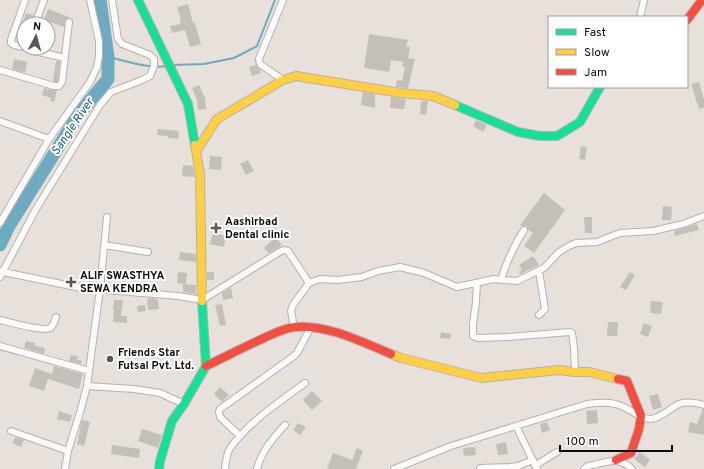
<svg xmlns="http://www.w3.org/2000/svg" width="704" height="469" viewBox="0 0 704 469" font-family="Overpass,sans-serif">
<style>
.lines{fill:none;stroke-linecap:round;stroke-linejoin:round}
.stream{stroke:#6eaac0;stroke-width:2}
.river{stroke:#6eaac0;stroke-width:13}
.building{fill:#c5bfba}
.street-casing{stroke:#b7b1ac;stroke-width:8}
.fast-casing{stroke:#b7b1ac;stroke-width:10}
.slow-casing{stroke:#b7b1ac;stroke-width:10}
.jam-casing{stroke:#b7b1ac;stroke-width:10}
.street{stroke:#fcfafa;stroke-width:6}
.fast{stroke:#16e098;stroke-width:8}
.slow{stroke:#ffcf43;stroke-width:8}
.jam{stroke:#f24e42;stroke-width:8}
.poi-dot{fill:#5b5651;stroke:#fff;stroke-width:1.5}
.labels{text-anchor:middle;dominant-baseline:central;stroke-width:4;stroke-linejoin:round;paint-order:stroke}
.poi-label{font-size:11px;font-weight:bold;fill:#0f0b07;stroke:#fff;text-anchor:start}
.water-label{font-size:12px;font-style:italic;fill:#115870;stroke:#fff}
</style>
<rect width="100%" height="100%" fill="#e8e1db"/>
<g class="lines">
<path class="stream" d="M 108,57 C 127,61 148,69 167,66
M 172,65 L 204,64 L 234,58 L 257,46 L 275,0"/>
<path class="river" d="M 0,245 L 9,226 L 79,114 L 108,79 L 108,57 L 100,0"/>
</g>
<path class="building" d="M 188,4 L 193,23 L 195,23 L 201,44 L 190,47 L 185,30 L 172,33 L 170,26 L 180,24 L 180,21 L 181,20 L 177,7 Z
M 48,9 L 69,17 L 65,20 L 64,27 L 44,20 Z
M 26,13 L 33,15 L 31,24 L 22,24 Z
M 369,34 L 408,40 L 406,47 L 410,47 L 408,58 L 415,59 L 408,88 L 396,87 L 397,80 L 402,81 L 405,67 L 402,67 L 403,62 L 391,60 L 389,72 L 364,68 Z
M 14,59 L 27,62 L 25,73 L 12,69 Z
M 56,61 L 60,61 L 58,80 L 57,82 L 55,82 L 53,81 Z
M 256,65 L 260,70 L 261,73 L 252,76 L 249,67 Z
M 699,82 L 704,99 L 704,108 L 699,109 L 691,84 Z
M 199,85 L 205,98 L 206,109 L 198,110 L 197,100 L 192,88 Z
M 44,88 L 53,90 L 57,90 L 54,102 L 50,101 L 51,98 L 42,95 Z
M 363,92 L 375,94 L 375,108 L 361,105 Z
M 391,97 L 406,99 L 404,109 L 390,108 Z
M 421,101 L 428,101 L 426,115 L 420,114 Z
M 476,120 L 487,125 L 483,132 L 473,126 Z
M 158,129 L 179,131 L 178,139 L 168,138 L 168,136 L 157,135 Z
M 581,146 L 587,147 L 585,160 L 579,159 Z
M 210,156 L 222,157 L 221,170 L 209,169 Z
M 248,160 L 254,171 L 246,175 L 240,164 Z
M 183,165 L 193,166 L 195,177 L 182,176 Z
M 544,193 L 565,210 L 534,253 L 524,246 L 533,233 L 528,230 L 527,226 L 522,226 L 520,225 Z
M 663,206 L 672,207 L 671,220 L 662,220 Z
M 584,217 L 592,217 L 592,233 L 585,233 Z
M 697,224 L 699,230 L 675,236 L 674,231 Z
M 213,233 L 226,236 L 224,247 L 210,244 Z
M 275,237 L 282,245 L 269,253 L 264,248 Z
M 180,252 L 196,254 L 196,262 L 179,260 Z
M 533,256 L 539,265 L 520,274 L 519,272 L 522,270 L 519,265 Z
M 178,272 L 187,273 L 186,284 L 177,283 Z
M 207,272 L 214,272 L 214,280 L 207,280 Z
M 630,272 L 635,275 L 626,290 L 620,287 Z
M 183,284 L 196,285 L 196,294 L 183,292 Z
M 230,288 L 231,288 L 233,298 L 223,300 L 222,293 Z
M 152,298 L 158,299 L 159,309 L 148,310 L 147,299 Z
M 114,300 L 123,300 L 121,316 L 127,316 L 127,323 L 113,322 L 114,309 L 113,308 Z
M 651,301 L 663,302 L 661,314 L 650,313 Z
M 222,304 L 226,325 L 220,326 L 215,305 Z
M 145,305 L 146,311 L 138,312 L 137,306 Z
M 608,322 L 618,322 L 617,336 L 607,336 Z
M 644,323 L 652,326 L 648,337 L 640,334 Z
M 441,332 L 451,334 L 450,339 L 440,338 Z
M 26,341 L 35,343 L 35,346 L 45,348 L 44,354 L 24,348 Z
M 71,355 L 78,356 L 77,360 L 82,361 L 81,364 L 69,361 Z
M 54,366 L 83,374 L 79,389 L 48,379 L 44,391 L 29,386 L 35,368 L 52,374 Z
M 220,387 L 229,395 L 222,402 L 214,394 Z
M 312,391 L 322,401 L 312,410 L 303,400 Z
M 658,394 L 662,407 L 653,410 L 649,396 Z
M 703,409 L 704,409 L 704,435 L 688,432 L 690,422 L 697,424 Z
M 597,410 L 598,423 L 587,424 L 586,411 Z
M 59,411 L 72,415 L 70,422 L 57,419 Z
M 82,420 L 90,422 L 84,446 L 77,444 Z
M 547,422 L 550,430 L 542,433 L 540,424 Z
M 298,423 L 306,427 L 300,435 L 293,430 Z
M 142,429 L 162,435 L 158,448 L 138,441 Z
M 15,437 L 24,440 L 21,447 L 12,443 Z
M 506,442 L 508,454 L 498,455 L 496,444 Z
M 112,445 L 140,449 L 139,458 L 111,454 Z
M 475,447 L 476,455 L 464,456 L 463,448 Z
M 357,448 L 363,451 L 356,469 L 327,469 L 333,453 L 352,460 Z
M 640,452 L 650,460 L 645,467 L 634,459 Z"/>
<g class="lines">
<g class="street-casing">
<path id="street" d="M 283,0 L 259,59 L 260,64 L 283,80
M 640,17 L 644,0
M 35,24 L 44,0
M 24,47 L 14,45 L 11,43 L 11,40 L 25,0
M 28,48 L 30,50 L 65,58
M 0,70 L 54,86 L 59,86 L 62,82 L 69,22
M 0,121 L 49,139
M 0,223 L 49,139 L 90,82 L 97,67 L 99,56 L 99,41 L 90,0
M 104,245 L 148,252
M 0,271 L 3,272 L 81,288 L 178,296 L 202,300 L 281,251 L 285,250 L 288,251 L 309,283
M 0,277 L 36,209 L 100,105 L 111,92 L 142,80 L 150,76 L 154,66 L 154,59 L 150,55 L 122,44 L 118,39 L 112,0
M 501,280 C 507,260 513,247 524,230
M 477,283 L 476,302 L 473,324 L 473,336 L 478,338 L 507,337 L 570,332 L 572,333 L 574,348 L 575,372
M 539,315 L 545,309 L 539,271
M 0,320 C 9,322 44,332 50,328 C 54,325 55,321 56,317
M 294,327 L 291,311 L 293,305 L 309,283 L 320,279 L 338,280 L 362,277 L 378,271 L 400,267 L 424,273 L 457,287 L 494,279 L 517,281 L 544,268 L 559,252 L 569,246 L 576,243 L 597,242 L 620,233 L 653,231 L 683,224 L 704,216
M 0,346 L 89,371
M 87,386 L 134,389 L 160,393 L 184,404
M 516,426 L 537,469
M 11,431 L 68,451
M 240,436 C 259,415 282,400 305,383
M 536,465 L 557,452
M 480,468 L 510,467 L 518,466 L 533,460
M 65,469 L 68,451 L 81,409 L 87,386 L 100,289 L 107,217
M 225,469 C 227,451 228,449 240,436 L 220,417 L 219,412 L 220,409 L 294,356 L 297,353 L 311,327
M 257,469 C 261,452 273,438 285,425
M 394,469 L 451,446 L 587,404 C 594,403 608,402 615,404 C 627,406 637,417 649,419 C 658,420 672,407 679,404 C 685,401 698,403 704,405
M 584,469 L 588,466 C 605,463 618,455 632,469"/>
</g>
<g class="fast-casing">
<path id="fast" d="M 138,0 L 188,104 L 195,145
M 455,105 L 518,132 L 540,136 L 557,136 L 580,122 L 600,87
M 159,469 L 160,461 L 172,421 L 184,404 L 206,366 L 202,301"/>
</g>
<g class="slow-casing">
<path id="slow" d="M 195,145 L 200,174 L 202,301
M 197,150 L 217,119 L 283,80 L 296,76 L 401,93 L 433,96 L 455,105
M 391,354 L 401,358 L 481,378 L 559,370 L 575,372 L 589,372 L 618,379"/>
</g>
<g class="jam-casing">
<path id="jam" d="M 687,20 L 702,0
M 206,366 C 225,357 244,347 264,338 C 273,334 284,328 295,327 C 327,324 362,342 391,354
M 616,460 L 631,453 L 639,429 L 641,416 L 627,381 L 618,379"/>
</g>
<use href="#street" class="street"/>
<use href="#fast" class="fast"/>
<use href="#slow" class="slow"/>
<use href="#jam" class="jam"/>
</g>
<g class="poi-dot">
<path d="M214 222h4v4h4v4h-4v4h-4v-4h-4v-4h4z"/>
<path d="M69 276h4v4h4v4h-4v4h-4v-4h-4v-4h4z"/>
<circle cx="110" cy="359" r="4"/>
</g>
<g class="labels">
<g class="poi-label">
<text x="225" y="222">Aashirbad<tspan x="225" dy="13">Dental clinic</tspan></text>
<text x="80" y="276">ALIF SWASTHYA<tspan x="80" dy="13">SEWA KENDRA</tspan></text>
<text x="118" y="353">Friends Star<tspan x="118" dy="13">Futsal Pvt. Ltd.</tspan></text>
</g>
<g class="water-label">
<text transform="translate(73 127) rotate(-56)">Sangle River</text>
</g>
</g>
<rect x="548" y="16" width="140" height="72" fill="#ffffff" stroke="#9f9d9c"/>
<rect x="556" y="29" width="20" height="6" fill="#16e098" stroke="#9f9d9c"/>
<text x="584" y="36" font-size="12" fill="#0f0b07">Fast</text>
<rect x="556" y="49" width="20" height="6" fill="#ffcf43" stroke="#9f9d9c"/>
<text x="584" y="56" font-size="12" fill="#0f0b07">Slow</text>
<rect x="556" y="69" width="20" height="6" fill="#f24e42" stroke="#9f9d9c"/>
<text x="584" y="76" font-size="12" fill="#0f0b07">Jam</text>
<g transform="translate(36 36) rotate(6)"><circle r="19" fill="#ffffff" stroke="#9f9d9c"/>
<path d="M0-3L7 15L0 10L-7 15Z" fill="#5b5651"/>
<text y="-6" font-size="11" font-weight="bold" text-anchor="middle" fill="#0f0b07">N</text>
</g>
<path d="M560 445v6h112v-6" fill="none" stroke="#0f0b07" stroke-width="2"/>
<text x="566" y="445" font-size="12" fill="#0f0b07" stroke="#ffffff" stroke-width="3" paint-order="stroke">100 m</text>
</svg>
